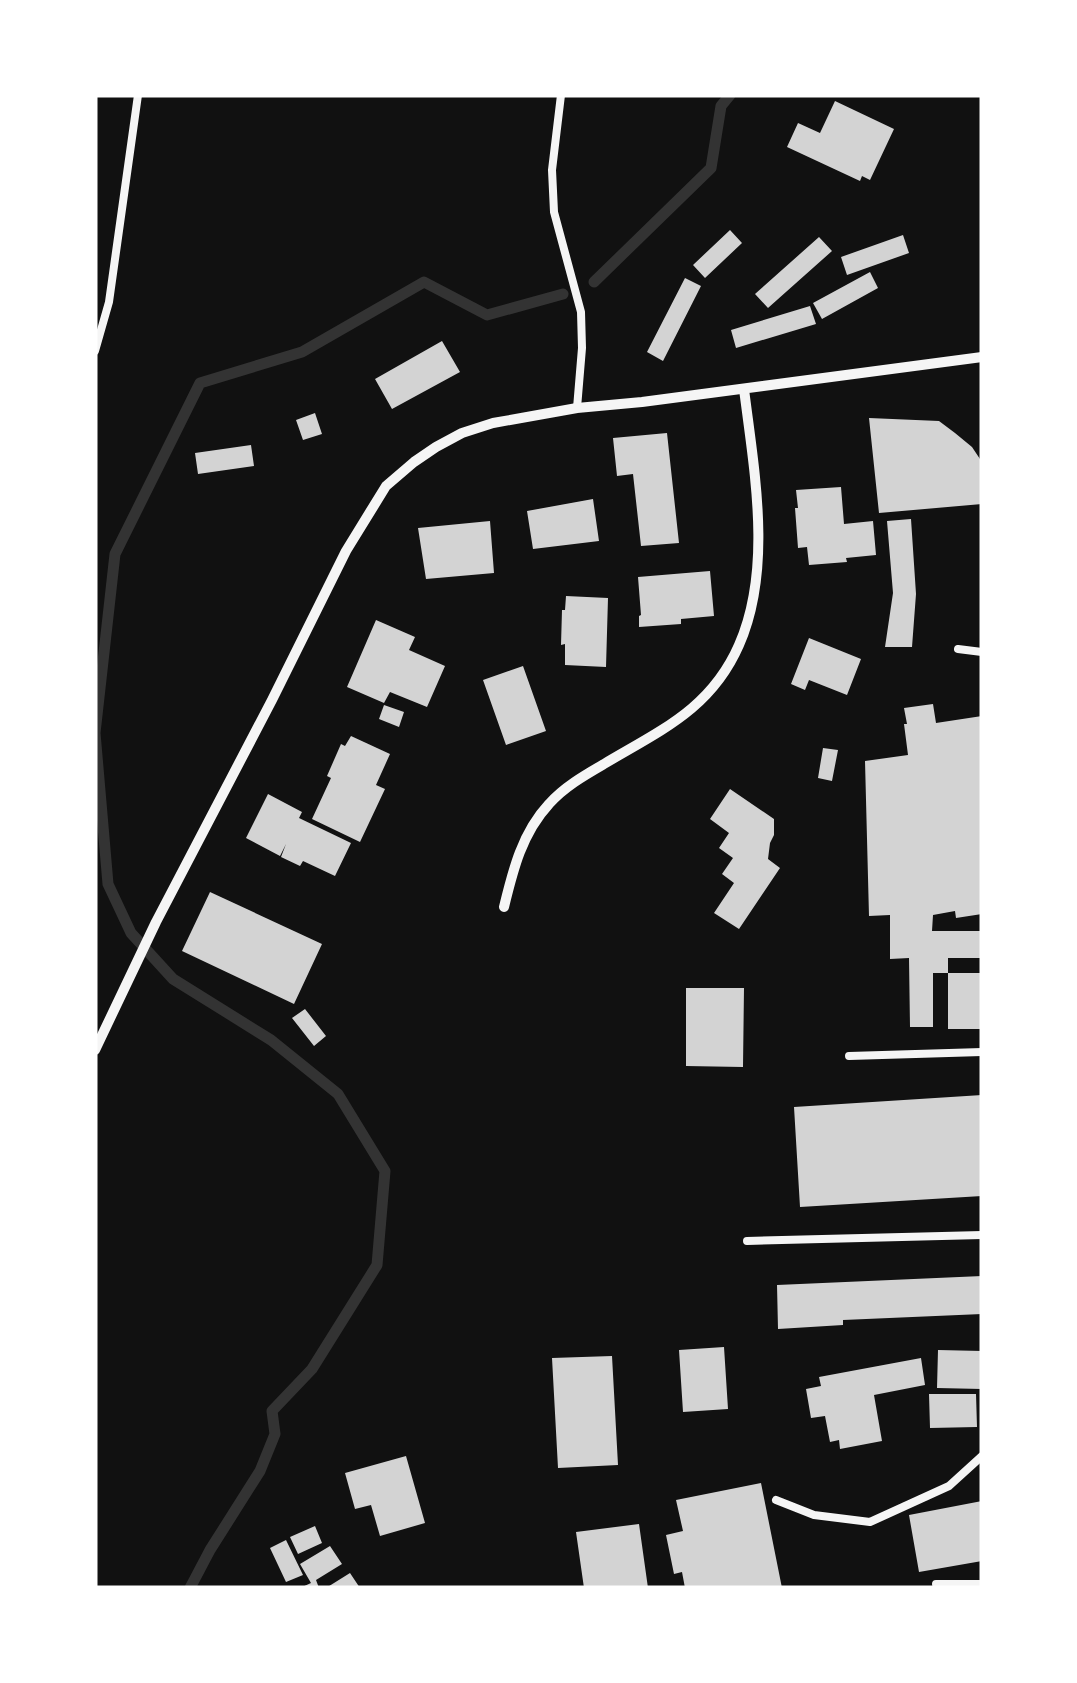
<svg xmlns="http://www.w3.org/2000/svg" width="1077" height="1683" viewBox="0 0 1077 1683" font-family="Inter,sans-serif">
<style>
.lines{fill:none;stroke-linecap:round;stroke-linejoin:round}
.stream{stroke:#333;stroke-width:11}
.building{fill:#d3d3d3}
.service{stroke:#f5f5f5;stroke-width:8}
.minor{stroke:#f5f5f5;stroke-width:10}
</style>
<rect width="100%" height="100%" fill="#111"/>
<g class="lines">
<path class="stream" d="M 594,282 L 711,168 L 721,106 L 730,95
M 190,1588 L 210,1550 L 260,1471 L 275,1434 L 272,1411 L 312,1369 L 377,1265 L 385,1171 L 338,1094 L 271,1040 L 173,979 L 131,933 L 108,884 L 95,733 L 115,554 L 200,383 L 302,352 L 424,282 L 487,315 L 563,294"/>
</g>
<path class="building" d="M 835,101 L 894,129 L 870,180 L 862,176 L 860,181 L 787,147 L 798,123 L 820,133 Z
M 730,230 L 742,243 L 705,278 L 693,265 Z
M 903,235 L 909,253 L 847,275 L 841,257 Z
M 819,237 L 832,251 L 768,308 L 755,294 Z
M 870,272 L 878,288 L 822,319 L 813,303 Z
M 685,278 L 701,286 L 663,361 L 647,352 Z
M 810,306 L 816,324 L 736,348 L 731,330 Z
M 442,341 L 460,372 L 392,409 L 375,379 Z
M 315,413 L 322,434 L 303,440 L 296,420 Z
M 869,418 L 939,421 L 955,433 L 972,447 L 982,462 L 982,504 L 879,513 Z
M 667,433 L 679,543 L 641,546 L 633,474 L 617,476 L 613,438 Z
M 251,445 L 254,466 L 198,474 L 195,453 Z
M 841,487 L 844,524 L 873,521 L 876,555 L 846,558 L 847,562 L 809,565 L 807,547 L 798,548 L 795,508 L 798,508 L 796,490 Z
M 593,499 L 599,541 L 533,549 L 527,511 Z
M 911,519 L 916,594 L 912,647 L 885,647 L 893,593 L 887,521 Z
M 490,521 L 494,573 L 426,579 L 418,528 Z
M 710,571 L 714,616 L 681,619 L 681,624 L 639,627 L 639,616 L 641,615 L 638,577 Z
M 566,596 L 608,598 L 606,667 L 565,665 L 565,644 L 561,645 L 562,610 L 565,610 Z
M 376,620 L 415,637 L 409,650 L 445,666 L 427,707 L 390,692 L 384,703 L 347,687 Z
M 809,638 L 861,659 L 847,695 L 809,680 L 805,690 L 791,684 Z
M 523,666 L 546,731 L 506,745 L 483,680 Z
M 933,704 L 936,723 L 982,716 L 982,914 L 956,918 L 955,911 L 933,915 L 932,931 L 982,931 L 982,958 L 948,958 L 948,973 L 933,973 L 933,1027 L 910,1027 L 909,958 L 890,959 L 890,915 L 869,916 L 865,761 L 908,755 L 904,724 L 907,724 L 904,708 Z
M 384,705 L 404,712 L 399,727 L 379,719 Z
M 351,736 L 390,754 L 376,785 L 385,789 L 360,842 L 312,819 L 331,778 L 327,776 L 341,744 L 345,746 Z
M 823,748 L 838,750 L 832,781 L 818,778 Z
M 730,789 L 774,819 L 774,835 L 770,843 L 768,859 L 780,868 L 739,929 L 714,913 L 734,883 L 722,874 L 733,858 L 719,848 L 729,833 L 710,819 Z
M 268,794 L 302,812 L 299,818 L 351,843 L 335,876 L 303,861 L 300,866 L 281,857 L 286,844 L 280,856 L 246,838 Z
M 210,892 L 322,944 L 294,1004 L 182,951 Z
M 948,973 L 982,973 L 982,1029 L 948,1029 Z
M 686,988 L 744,988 L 743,1067 L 686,1066 Z
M 305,1009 L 326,1036 L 314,1046 L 292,1018 Z
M 982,1095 L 982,1196 L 800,1207 L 794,1107 Z
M 982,1276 L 982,1314 L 843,1320 L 843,1325 L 778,1329 L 777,1285 Z
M 724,1347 L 728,1409 L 683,1412 L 679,1350 Z
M 938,1350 L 982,1351 L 982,1389 L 937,1388 Z
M 612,1356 L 618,1465 L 558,1468 L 552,1358 Z
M 921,1358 L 925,1385 L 874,1395 L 882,1441 L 840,1449 L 839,1440 L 830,1442 L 825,1416 L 811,1418 L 806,1389 L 821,1386 L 819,1377 Z
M 929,1394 L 976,1394 L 977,1427 L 930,1428 Z
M 406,1456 L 425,1523 L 380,1536 L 371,1505 L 355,1509 L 345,1473 Z
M 761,1483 L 782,1588 L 685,1588 L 682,1572 L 674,1574 L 666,1535 L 683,1531 L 676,1500 Z
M 982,1501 L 982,1561 L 919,1572 L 909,1515 Z
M 639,1524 L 648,1588 L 584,1588 L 576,1532 Z
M 315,1526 L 322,1543 L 298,1554 L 290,1537 Z
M 286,1540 L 303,1575 L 286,1582 L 270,1548 Z
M 330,1546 L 342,1564 L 316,1580 L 319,1588 L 300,1588 L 311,1583 L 300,1564 Z
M 350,1573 L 360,1588 L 326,1588 Z"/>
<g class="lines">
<path class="service" d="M 561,95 L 552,170 L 554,212 L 581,312 L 582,348 L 577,408
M 95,351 L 109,302 L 138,95
M 958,649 L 982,652
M 849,1056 L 982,1052
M 747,1241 L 982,1235
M 776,1500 L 814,1515 L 870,1522 L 949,1486 L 982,1456
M 936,1584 L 982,1584"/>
<path class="minor" d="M 504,907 C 513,870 522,833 549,804 C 564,787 585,775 604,764 C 661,730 711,709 739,645 C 773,568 754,470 744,389
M 95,1050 L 156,922 L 272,700 L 346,551 L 386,486 L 414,462 L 436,447 L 462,433 L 493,423 L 577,408 L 642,402 L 982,357"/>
</g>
<rect width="1077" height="1683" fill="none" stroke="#ffffff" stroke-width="195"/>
</svg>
